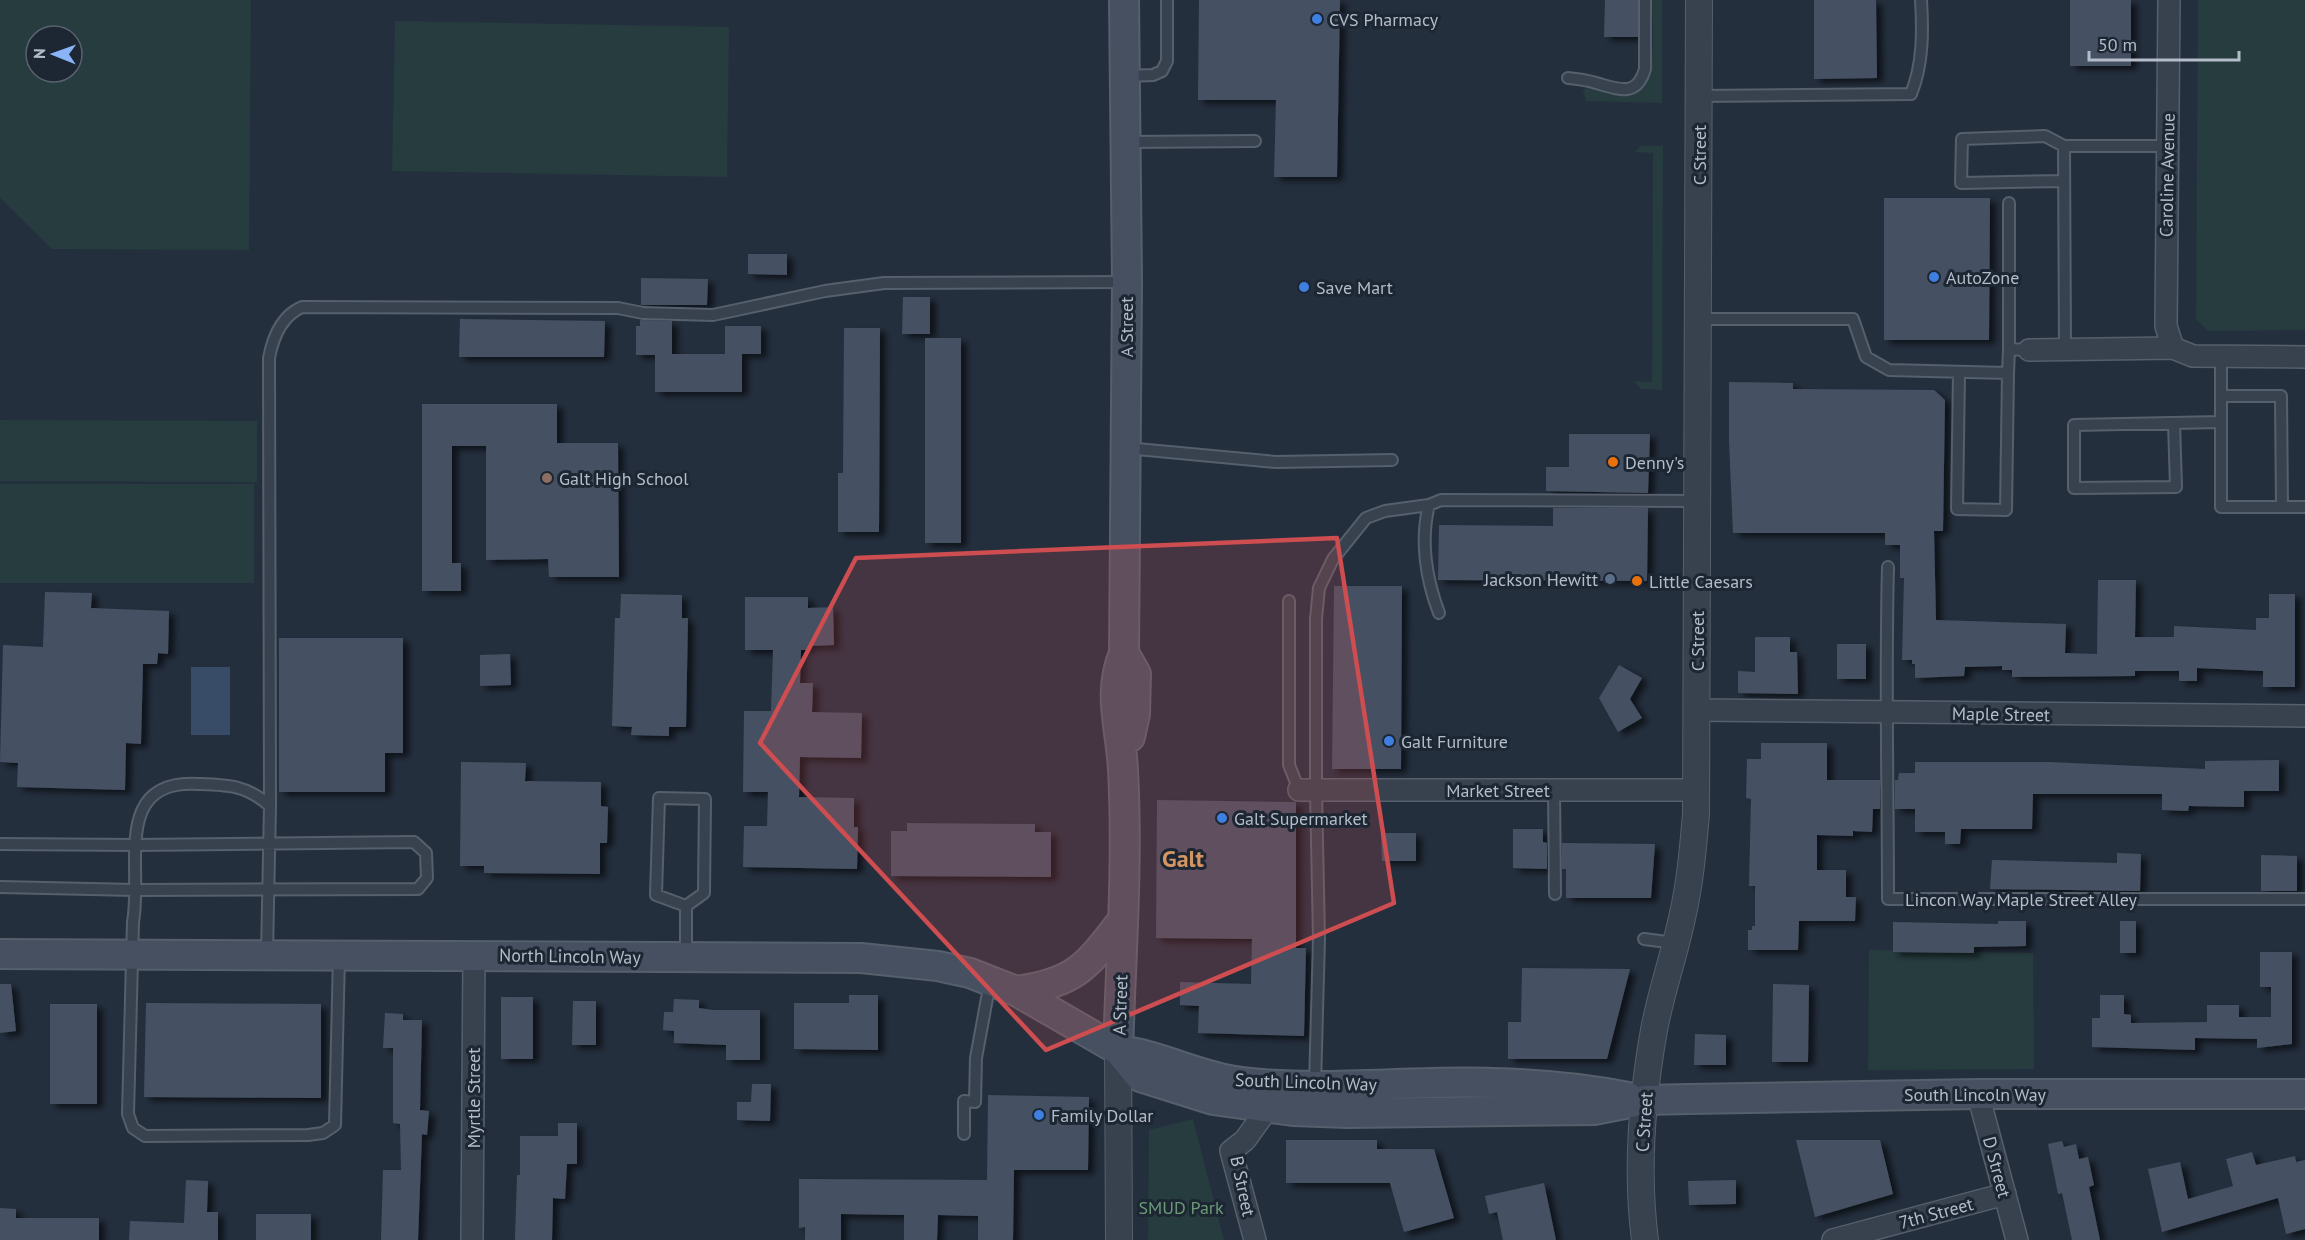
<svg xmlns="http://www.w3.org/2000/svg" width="2305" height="1240" viewBox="0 0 2305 1240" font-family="'PT Sans',sans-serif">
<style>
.green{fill:#263c3f;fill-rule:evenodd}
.water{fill:#394c67}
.building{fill:#455162;filter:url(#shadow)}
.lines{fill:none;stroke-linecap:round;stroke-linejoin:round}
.service-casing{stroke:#565f6c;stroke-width:14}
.minor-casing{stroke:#565f6c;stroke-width:24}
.tertiary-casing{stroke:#565f6c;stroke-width:28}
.secondary-casing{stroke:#565f6c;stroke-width:32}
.service{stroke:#38414e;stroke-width:10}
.minor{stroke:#38414e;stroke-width:21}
.tertiary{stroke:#38414e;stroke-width:26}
.secondary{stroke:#465061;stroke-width:28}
.marked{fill:#ce4d50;fill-opacity:0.2;stroke:#ce4d50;stroke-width:4.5;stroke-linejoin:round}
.shop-dot{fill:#3f7fe0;stroke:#1d2633;stroke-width:2}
.food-dot{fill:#e8710a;stroke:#1d2633;stroke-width:2}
.education-dot{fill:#8d6e63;stroke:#1d2633;stroke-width:2}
.service-dot{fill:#5c6f8a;stroke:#1d2633;stroke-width:2}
.labels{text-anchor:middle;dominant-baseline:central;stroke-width:6;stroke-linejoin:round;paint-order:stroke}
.poi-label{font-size:18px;fill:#b4bcc9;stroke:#1d2633;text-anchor:start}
.street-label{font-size:18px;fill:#b4bcc9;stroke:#1d2633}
.park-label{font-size:18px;fill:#6b9a76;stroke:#1d2633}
.district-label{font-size:24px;font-weight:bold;fill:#d59563;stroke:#1d2633}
</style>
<defs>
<filter id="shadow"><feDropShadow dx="6" dy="4" stdDeviation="3" flood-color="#0009"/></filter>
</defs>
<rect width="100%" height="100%" fill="#242f3e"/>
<path class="green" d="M 0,0 L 251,0 L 249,250 L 52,249 L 0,198 ZM 36,36 L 72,36 L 72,72 L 36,72 Z
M 1652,0 L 1662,0 L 1662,103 L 1586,101 L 1583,91 L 1589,86 C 1598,87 1606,95 1615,95 C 1663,100 1652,31 1652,0 Z
M 2198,0 L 2305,0 L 2305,330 L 2208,331 L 2196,319 Z
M 395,21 L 729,27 L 727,177 L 392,171 Z
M 1641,146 L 1663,146 L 1662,390 L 1641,389 L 1634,381 L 1652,382 L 1653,153 L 1635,152 Z
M 0,420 L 257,421 L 257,482 L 0,481 Z
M 0,484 L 254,484 L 254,583 L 0,583 Z
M 1869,950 L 2033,953 L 2034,1069 L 1868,1070 Z
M 1193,1119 L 1224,1240 L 1148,1240 L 1149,1130 Z"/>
<path class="water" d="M 191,667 L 230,667 L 230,735 L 191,735 Z"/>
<path class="building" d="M 1199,0 L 1340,0 L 1337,177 L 1274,177 L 1276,100 L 1198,100 Z
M 1605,0 L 1638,0 L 1638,37 L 1604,37 Z
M 1814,0 L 1876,0 L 1877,78 L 1814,79 Z
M 2070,0 L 2131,0 L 2131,66 L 2070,66 Z
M 1884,198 L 1990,198 L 1989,340 L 1884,340 Z
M 748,254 L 787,254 L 787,275 L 748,274 Z
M 641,278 L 708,279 L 707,305 L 641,305 Z
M 903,297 L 930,297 L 930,334 L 902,334 Z
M 460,319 L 605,321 L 604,357 L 459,357 Z
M 640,320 L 672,321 L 672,354 L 725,354 L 725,326 L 761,326 L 761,354 L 742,354 L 742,392 L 655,392 L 655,355 L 636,355 L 636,326 L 640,326 Z
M 844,328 L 880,328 L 879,532 L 838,532 L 838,473 L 843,473 Z
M 925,338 L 961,338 L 961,543 L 925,543 Z
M 1729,382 L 1793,383 L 1793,389 L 1934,390 L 1945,400 L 1943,531 L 1934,531 L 1936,620 L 2066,624 L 2065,653 L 2097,654 L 2098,580 L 2136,580 L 2135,637 L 2174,637 L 2174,626 L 2256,630 L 2256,618 L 2269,618 L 2269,594 L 2295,594 L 2295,687 L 2263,687 L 2263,671 L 2197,668 L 2197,681 L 2179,681 L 2179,671 L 2135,671 L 2135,676 L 2012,677 L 2012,670 L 2002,670 L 2002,666 L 1965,667 L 1964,676 L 1915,678 L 1915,664 L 1912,664 L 1912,660 L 1902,660 L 1904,578 L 1900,578 L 1900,545 L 1885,545 L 1885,533 L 1733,533 L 1729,441 Z
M 422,404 L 557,404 L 557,443 L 618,443 L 619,577 L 549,577 L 548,559 L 486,560 L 486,446 L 452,446 L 452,563 L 461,563 L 461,591 L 422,591 Z
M 1569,434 L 1650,434 L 1648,493 L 1546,491 L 1546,467 L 1569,467 Z
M 1553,508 L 1648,508 L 1647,581 L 1438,580 L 1439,525 L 1553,526 Z
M 1334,586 L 1402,586 L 1401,769 L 1332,769 Z
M 45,592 L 92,593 L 91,608 L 169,611 L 168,654 L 158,653 L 157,664 L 143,664 L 141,744 L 126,743 L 125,790 L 17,787 L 18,763 L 0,762 L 3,645 L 43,647 Z
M 621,594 L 682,595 L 682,618 L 688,618 L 686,727 L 669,727 L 669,736 L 631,735 L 632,727 L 612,726 L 615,618 L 620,618 Z
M 745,597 L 808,597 L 808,608 L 833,607 L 834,645 L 808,646 L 808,650 L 801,650 L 800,683 L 813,683 L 812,712 L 862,713 L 861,758 L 800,757 L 799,797 L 854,798 L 854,827 L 858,827 L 857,869 L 743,867 L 744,826 L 767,826 L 768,792 L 743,792 L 744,711 L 771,711 L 773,650 L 745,650 Z
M 1755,637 L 1790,637 L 1790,652 L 1797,652 L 1798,694 L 1738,693 L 1738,671 L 1755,672 Z
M 279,638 L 403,638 L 403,753 L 385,753 L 385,792 L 279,792 Z
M 1837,644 L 1866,644 L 1866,679 L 1837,679 Z
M 510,654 L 511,685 L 480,686 L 480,655 Z
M 1619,665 L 1642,678 L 1630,699 L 1642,718 L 1618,732 L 1599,698 Z
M 1761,743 L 1827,743 L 1827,780 L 1880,780 L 1880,809 L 1873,809 L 1872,832 L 1853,831 L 1853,836 L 1817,835 L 1817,870 L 1846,870 L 1846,897 L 1856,897 L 1855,921 L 1799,921 L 1798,950 L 1748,950 L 1748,930 L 1752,930 L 1752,926 L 1755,926 L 1755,886 L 1749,886 L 1751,799 L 1746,798 L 1747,759 L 1761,759 Z
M 2279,760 L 2279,791 L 2244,791 L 2244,807 L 2189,806 L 2188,811 L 2162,810 L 2162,794 L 2033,794 L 2032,829 L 1961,829 L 1960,844 L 1945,844 L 1945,832 L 1915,832 L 1915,809 L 1895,809 L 1895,780 L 1898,780 L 1899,773 L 1915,773 L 1915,762 L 2049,762 L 2205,769 L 2205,761 Z
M 461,762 L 526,763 L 525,781 L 601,782 L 601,806 L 608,807 L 607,843 L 600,843 L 600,874 L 484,873 L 484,866 L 460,866 Z
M 1157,800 L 1296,802 L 1296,948 L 1306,948 L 1304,1036 L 1198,1033 L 1199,1006 L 1180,1005 L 1180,982 L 1251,984 L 1252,939 L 1156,938 Z
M 907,823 L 1035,824 L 1035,832 L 1051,832 L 1051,877 L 891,876 L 891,831 L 907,831 Z
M 1513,829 L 1543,829 L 1543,842 L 1547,843 L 1547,869 L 1513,868 Z
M 1381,833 L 1416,833 L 1416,861 L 1382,861 Z
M 1562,843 L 1655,844 L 1651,898 L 1566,898 L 1566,869 L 1562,869 Z
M 2117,853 L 2141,854 L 2140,891 L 1990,889 L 1992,860 L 2117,863 Z
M 2261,855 L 2297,856 L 2297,891 L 2261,891 Z
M 1998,921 L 2026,921 L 2026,946 L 1974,947 L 1974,953 L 1893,952 L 1893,922 L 1998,924 Z
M 2120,921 L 2136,921 L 2136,953 L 2120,953 Z
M 2260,952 L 2292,952 L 2292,1044 L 2257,1048 L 2257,1039 L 2195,1038 L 2195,1050 L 2092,1047 L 2092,1018 L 2100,1018 L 2100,995 L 2124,995 L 2124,1014 L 2131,1015 L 2131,1023 L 2207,1022 L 2207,1005 L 2239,1005 L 2239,1017 L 2271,1017 L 2271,987 L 2260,987 Z
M 1522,968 L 1630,969 L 1607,1059 L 1508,1059 L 1508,1022 L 1521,1022 Z
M 0,984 L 11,984 L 16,1031 L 0,1033 Z
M 1773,984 L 1809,985 L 1808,1062 L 1772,1062 Z
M 849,995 L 878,995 L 878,1050 L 794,1049 L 794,1003 L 849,1003 Z
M 501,997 L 533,997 L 533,1059 L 501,1059 Z
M 674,999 L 699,1000 L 699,1008 L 713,1010 L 760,1010 L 760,1060 L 726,1060 L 726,1045 L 674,1043 L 674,1031 L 663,1030 L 664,1012 L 673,1012 Z
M 573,1001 L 596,1001 L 596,1045 L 572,1045 Z
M 146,1003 L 321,1004 L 321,1098 L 144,1097 Z
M 50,1004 L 97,1004 L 97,1104 L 50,1104 Z
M 385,1013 L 403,1014 L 403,1020 L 422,1020 L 420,1110 L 429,1111 L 427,1135 L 422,1134 L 418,1240 L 381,1240 L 383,1170 L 401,1170 L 400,1124 L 393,1123 L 393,1048 L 383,1048 Z
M 1695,1034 L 1726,1035 L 1726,1065 L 1694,1065 Z
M 752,1084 L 771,1084 L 770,1121 L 737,1120 L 737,1102 L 751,1102 Z
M 988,1095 L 1089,1097 L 1088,1170 L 1014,1170 L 1013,1240 L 978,1240 L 978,1216 L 938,1215 L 937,1240 L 904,1240 L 904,1215 L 841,1214 L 841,1240 L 805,1240 L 805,1227 L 799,1228 L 799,1179 L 987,1180 Z
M 558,1123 L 577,1123 L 577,1164 L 567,1164 L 565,1199 L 553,1198 L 552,1240 L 515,1240 L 517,1175 L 520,1175 L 520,1136 L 558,1136 Z
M 1286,1140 L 1377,1140 L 1377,1149 L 1434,1149 L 1454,1218 L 1404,1232 L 1390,1183 L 1286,1183 Z
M 1796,1140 L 1880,1140 L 1893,1194 L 1815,1217 Z
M 2062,1141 L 2064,1147 L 2076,1144 L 2079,1159 L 2088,1157 L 2094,1185 L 2089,1187 L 2100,1240 L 2072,1240 L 2062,1193 L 2058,1194 L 2048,1144 Z
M 2252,1152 L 2256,1165 L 2295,1156 L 2296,1162 L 2305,1160 L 2305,1229 L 2286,1234 L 2278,1198 L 2162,1232 L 2148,1169 L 2180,1162 L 2188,1199 L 2233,1186 L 2226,1159 Z
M 186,1180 L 208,1181 L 207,1212 L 218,1212 L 218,1240 L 129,1240 L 130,1221 L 184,1223 Z
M 1736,1180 L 1736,1204 L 1689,1205 L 1688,1181 Z
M 1544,1183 L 1556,1240 L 1503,1240 L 1497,1212 L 1489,1214 L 1485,1196 Z
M 0,1208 L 16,1209 L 16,1218 L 99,1218 L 99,1240 L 0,1240 Z
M 256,1214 L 311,1214 L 311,1240 L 256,1240 Z"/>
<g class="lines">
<g class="service-casing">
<path id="service" d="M 1125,76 L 1153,75 L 1162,71 L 1167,61 L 1167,0
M 1568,78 C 1577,79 1587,80 1596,83 C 1618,89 1637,98 1645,69 L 1645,0
M 1699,96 L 1911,94 C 1923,65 1923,31 1921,0
M 1128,142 L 1255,141
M 2064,146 L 2045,136 L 1962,139 L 1961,183 L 2064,181
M 2009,203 L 2009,349 L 2029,350
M 1698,319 L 1853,319 L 1866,357 L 1889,370 L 2008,373 L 2009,349
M 2065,350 L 2064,146 L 2168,146
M 2221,357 L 2221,507 L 2305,507
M 1959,373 L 1957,509 L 2006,510 L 2008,373
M 2221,396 L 2281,396 L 2282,507
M 2174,423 L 2176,487 L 2074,488 L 2074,425 L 2221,422
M 1126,448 L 1276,462 L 1392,460
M 1888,567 C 1885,678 1888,788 1888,899 L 2305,899
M 1289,601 L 1289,765 L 1299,790
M 1439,613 C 1426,579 1420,540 1429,505 L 1441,500 L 1697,501
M 1554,790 L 1555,894
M 270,806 L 269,358 C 273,337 281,316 302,307 L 618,308 L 643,313 L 713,315 L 825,291 L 884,283 L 1126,282
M 0,844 L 135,845 L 414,842 L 426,853 L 427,878 L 418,889 L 135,890 L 0,887
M 1644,939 L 1675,943
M 267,954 L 270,806 C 246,785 229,785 198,784 C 111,779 143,868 133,922 L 128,1114 L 133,1128 L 145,1136 L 308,1135 L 323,1133 L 335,1125 L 339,956
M 686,957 L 686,906 L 704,893 L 705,799 L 659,798 L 656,895 L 686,906
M 1315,1085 L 1319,939 L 1316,790 L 1316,619 L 1319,588 L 1333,559 L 1366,518 L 1385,511 L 1429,505
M 964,1134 L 964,1101 L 975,1102 L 976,1058 L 990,982"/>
</g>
<g class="minor-casing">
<path id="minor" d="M 2169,0 L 2166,326 L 2173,348
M 2029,350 L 2173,348 L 2193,356 L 2305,357
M 1697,710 L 2305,716
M 1299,790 L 1696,790
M 1978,1094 L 2017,1240
M 472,1240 L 474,955
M 1255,1240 L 1231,1151 L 1245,1140 L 1268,1108
M 1833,1240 L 2005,1194"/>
</g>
<g class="tertiary-casing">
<path id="tertiary" d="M 1118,1050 L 1119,1240
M 1645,1240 C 1636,1171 1642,1098 1654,1030 C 1661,992 1674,956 1682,918 C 1690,884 1693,849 1696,814 L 1699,0"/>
</g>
<g class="secondary-casing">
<path id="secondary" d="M 1124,653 L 1136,674 L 1135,714 L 1130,737
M 0,954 L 861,958 L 938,966 L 970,973 L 1016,991 L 1118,1050 L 1140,1077 L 1213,1100 L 1293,1111 L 1348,1113 L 1594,1110 L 1645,1100 L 1688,1099 L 1978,1094 L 2305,1094
M 1016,991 C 1076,983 1087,966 1122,921
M 1118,1050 C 1121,958 1128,862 1123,770 C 1121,728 1107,694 1124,653 L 1127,282 L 1124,0
M 1118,1050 C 1161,1055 1199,1077 1241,1082 C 1325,1092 1409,1080 1492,1083 C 1537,1084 1584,1088 1628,1097"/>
</g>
<use href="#service" class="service"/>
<use href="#minor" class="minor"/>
<use href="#tertiary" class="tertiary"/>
<use href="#secondary" class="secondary"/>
</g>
<path class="marked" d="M 1337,538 L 1394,903 L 1046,1050 L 760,743 L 856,558 Z"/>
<g class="shop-dot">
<circle cx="1317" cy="19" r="6"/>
<circle cx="1934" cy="277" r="6"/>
<circle cx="1304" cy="287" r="6"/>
<circle cx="1389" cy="741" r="6"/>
<circle cx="1222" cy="818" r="6"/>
<circle cx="1039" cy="1115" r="6"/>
</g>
<g class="food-dot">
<circle cx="1613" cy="462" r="6"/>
<circle cx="1637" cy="581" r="6"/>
</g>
<circle class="education-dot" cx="547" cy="478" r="6"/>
<circle class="service-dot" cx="1610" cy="579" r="6"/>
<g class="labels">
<g class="poi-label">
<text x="1329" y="19">CVS Pharmacy</text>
<text x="1946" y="277">AutoZone</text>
<text x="1316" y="287">Save Mart</text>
<text x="1625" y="462">Denny's</text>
<text x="559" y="478">Galt High School</text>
<text x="1598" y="579" text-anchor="end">Jackson Hewitt</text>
<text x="1649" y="581">Little Caesars</text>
<text x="1401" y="741">Galt Furniture</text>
<text x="1234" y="818">Galt Supermarket</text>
<text x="1051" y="1115">Family Dollar</text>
</g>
<g class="street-label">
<text transform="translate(1699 155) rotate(-90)">C Street</text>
<text transform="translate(2167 175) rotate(-89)">Caroline Avenue</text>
<text transform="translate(1126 327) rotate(-90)">A Street</text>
<text transform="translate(1697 641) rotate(-90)">C Street</text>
<text transform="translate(2001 714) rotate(1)">Maple Street</text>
<text x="1498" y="790">Market Street</text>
<text x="2021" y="899">Lincon Way Maple Street Alley</text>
<text transform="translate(570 956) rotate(1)">North Lincoln Way</text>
<text transform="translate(1120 1005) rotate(-88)">A Street</text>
<text transform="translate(1306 1082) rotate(2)">South Lincoln Way</text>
<text x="1975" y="1094">South Lincoln Way</text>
<text transform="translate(473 1098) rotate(-90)">Myrtle Street</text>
<text transform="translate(1644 1122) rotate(-86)">C Street</text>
<text transform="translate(1997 1167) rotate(75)">D Street</text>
<text transform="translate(1243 1186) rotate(78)">B Street</text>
<text transform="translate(1936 1213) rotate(-15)">7th Street</text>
</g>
<g class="park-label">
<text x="1181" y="1207">SMUD Park</text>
</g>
<g class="district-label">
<text x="1183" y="858">Galt</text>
</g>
</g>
<g transform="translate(54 54) rotate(271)"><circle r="28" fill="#1d2633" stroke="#59626f" stroke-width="1.5"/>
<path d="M0-4.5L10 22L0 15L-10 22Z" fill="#8ab4f8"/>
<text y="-9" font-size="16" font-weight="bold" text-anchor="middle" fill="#b4bcc9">N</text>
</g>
<path d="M2089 51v9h150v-9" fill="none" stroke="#b4bcc9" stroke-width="3"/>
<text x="2098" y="51" font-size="18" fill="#b4bcc9" stroke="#1d2633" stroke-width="4.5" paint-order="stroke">50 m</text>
</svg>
